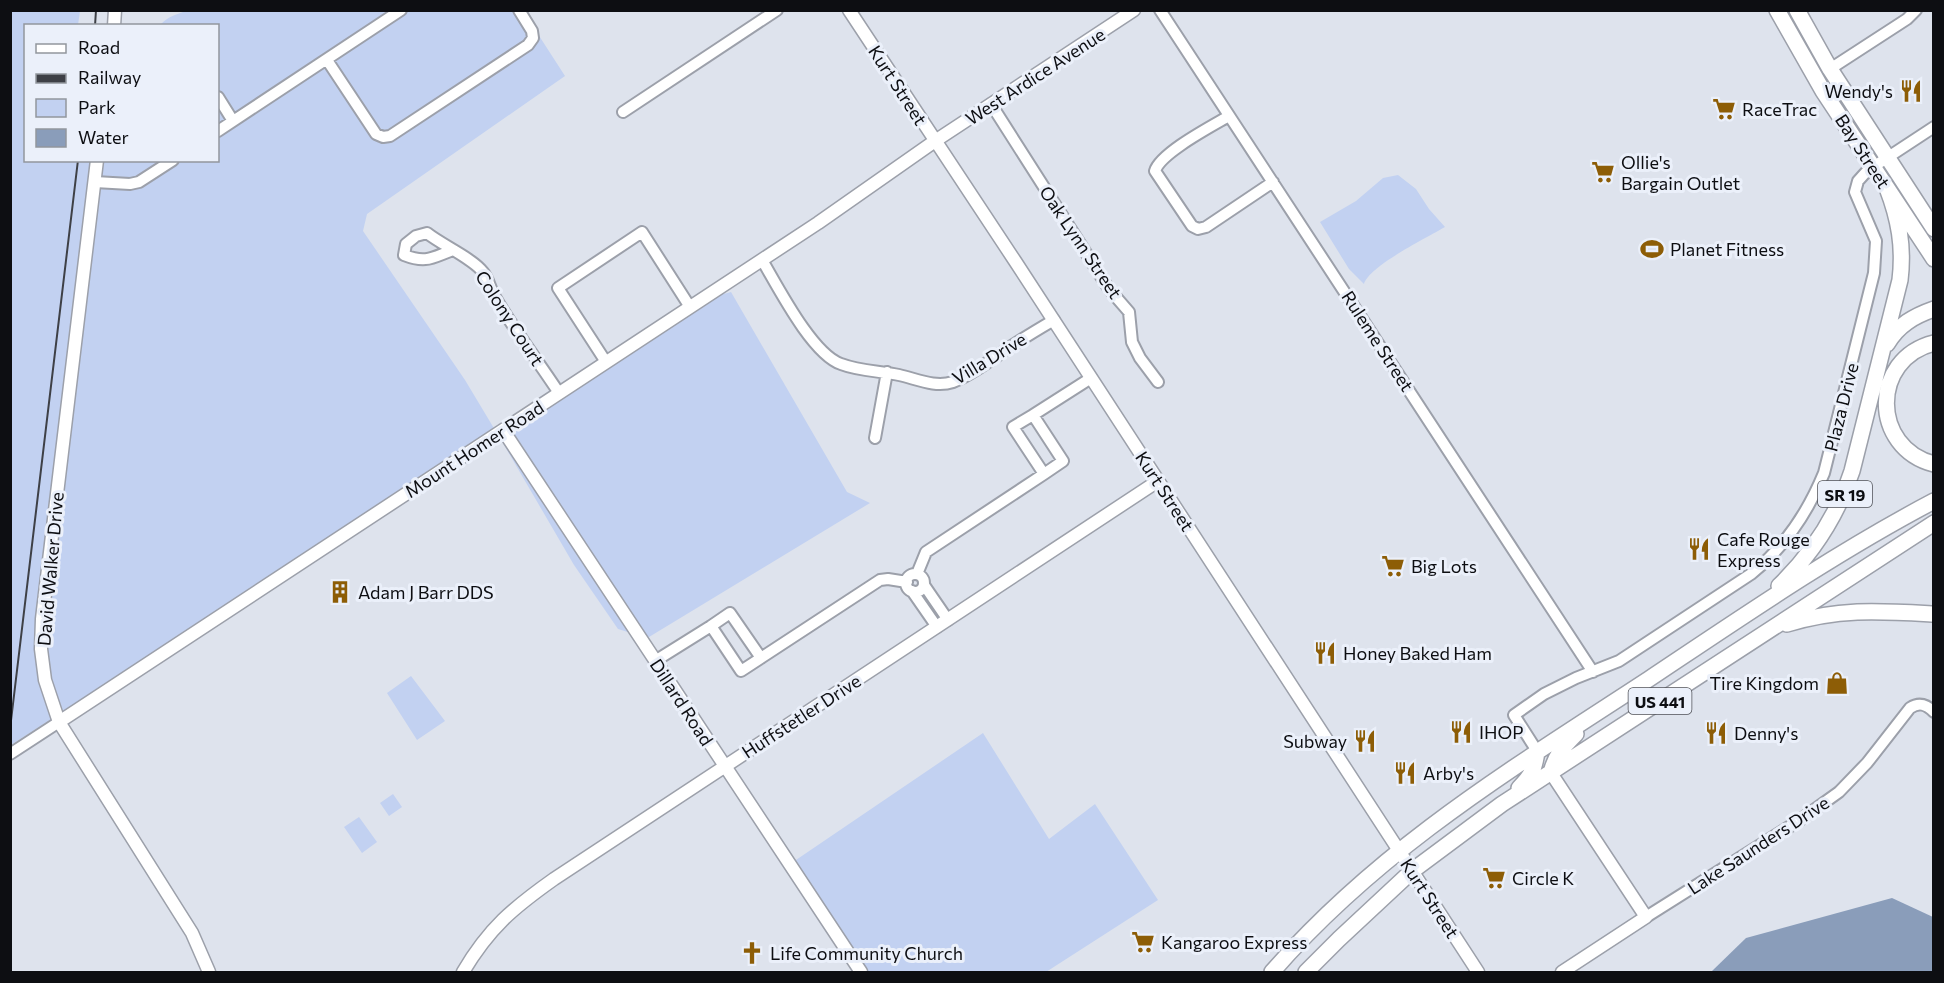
<svg xmlns="http://www.w3.org/2000/svg" width="1944" height="983" viewBox="0 0 1944 983" font-family="Commissioner,sans-serif">
<style>
.green{fill:#c2d1f1}
.water{fill:#8a9dba}
.lines{fill:none;stroke-linecap:round;stroke-linejoin:round}
.minor-casing{stroke:#9ca0aa;stroke-width:14}
.tertiary-casing{stroke:#9ca0aa;stroke-width:15}
.primary-casing{stroke:#9ca0aa;stroke-width:18}
.minor{stroke:#fff;stroke-width:10}
.tertiary{stroke:#fff;stroke-width:12}
.primary{stroke:#fff;stroke-width:15}
.rail{stroke:#3e4046;stroke-width:2}
.labels{text-anchor:middle;dominant-baseline:central;stroke-width:6;stroke-linejoin:round;paint-order:stroke}
.shield{fill:#ebf0fa;stroke:#505258;stroke-width:1.5}
.shield-label{font-size:16px;font-weight:bold;fill:#0d0e12}
.street-label{font-size:18px;fill:#0d0e12;stroke:#ebf0fa}
.poi-label{font-size:18px;fill:#0d0e12;stroke:#ebf0fa;text-anchor:start}
</style>
<rect width="100%" height="100%" fill="#dee3ed"/>
<path class="green" d="M 190,10 L 530,11 L 525,14 L 565,76 L 367,214 L 363,231 L 465,380 L 495,430 L 172,644 L 61,713 C 49,679 46,656 47,620 L 102,161 L 218,160 L 218,26 L 160,25 C 168,16 180,13 190,10 Z
M 11,11 L 80,11 L 78,25 L 26,26 L 26,160 L 93,161 L 38,617 L 53,718 L 11,745 Z
M 1398,175 L 1416,189 L 1429,209 L 1445,227 C 1428,237 1369,266 1364,284 L 1349,269 L 1320,222 L 1356,201 L 1383,178 Z
M 731,292 L 847,492 L 870,503 L 649,637 L 644,636 L 509,432 L 716,296 Z
M 502,437 L 631,633 L 618,629 L 574,565 L 500,438 Z
M 411,676 L 445,721 L 417,740 L 387,693 Z
M 983,733 L 1049,839 L 1095,804 L 1158,900 L 1046,972 L 867,972 L 793,862 Z
M 393,794 L 402,807 L 389,816 L 380,803 Z
M 359,817 L 377,842 L 362,853 L 344,827 Z"/>
<path class="water" d="M 1892,898 L 1933,917 L 1933,972 L 1711,972 L 1746,938 Z"/>
<g class="lines">
<g class="minor-casing">
<path id="minor" d="M 1160,10 L 1593,672
M 327,60 L 376,134 L 383,137 L 390,136 L 528,45 L 533,38 L 532,31 L 519,10
M 1830,69 L 1907,19 L 1916,10
M 218,97 L 233,121
M 991,104 L 1109,289 L 1129,312 L 1132,342 L 1140,358 L 1158,382
M 623,112 L 777,10
M 1229,116 C 1212,126 1160,153 1155,171 L 1192,226 L 1198,229 L 1206,227 L 1273,182
M 218,131 L 401,10
M 95,182 L 130,184 L 139,182 L 173,160
M 453,250 C 433,257 427,264 404,255 L 406,244 L 416,236 L 427,233 C 442,245 472,258 483,272 C 489,279 490,289 495,297 C 514,330 538,361 559,393
M 762,260 C 778,287 812,354 841,364 C 859,371 880,371 899,375 C 917,379 935,388 953,382 C 970,376 985,364 1000,354 C 1017,342 1035,331 1054,320
M 606,362 L 558,288 L 642,232 L 690,307
M 1033,415 L 1091,378
M 875,438 L 887,372
M 917,574 L 926,552 L 1044,474 L 1063,461 L 1033,415 L 1013,427 L 1044,474
M906 583a9 9 0 1 1 18 0a9 9 0 1 1-18 0Z
M 924,585 L 948,620
M 912,591 L 937,627
M 761,658 L 730,613 L 711,626 L 741,671 L 880,580 L 888,579 L 907,582
M 655,661 L 711,626
M 1537,751 L 1514,715 L 1544,694 L 1576,678 L 1619,661 L 1751,574 C 1785,547 1808,512 1824,473 L 1874,273 L 1876,241 L 1855,192 L 1858,181 L 1867,171 L 1934,127
M 10,754 L 59,722
M 1646,917 L 1800,820 L 1839,792 L 1867,763 L 1910,708 C 1919,702 1926,704 1934,712"/>
</g>
<g class="tertiary-casing">
<path id="tertiary" d="M 849,10 L 1015,261 L 1478,972
M 114,26 L 115,10
M 97,160 L 42,619 L 41,649 L 45,680 L 59,722 L 192,933 L 209,972
M 503,430 L 861,972
M 59,722 L 818,223 L 935,141 L 1134,10
M 1551,773 L 1646,917 L 1562,972
M 463,972 C 489,928 513,908 554,879 L 1158,481"/>
</g>
<g class="primary-casing">
<path id="primary" d="M 1777,10 L 1823,91 L 1934,259
M 1797,10 L 1830,69 L 1934,229
M 1934,343 C 1870,359 1871,448 1934,464
M 1887,344 C 1898,325 1914,316 1934,309
M 1779,586 C 1813,553 1837,516 1852,471 L 1900,280 C 1904,247 1899,219 1887,188
M 1787,624 C 1839,608 1880,611 1934,614
M 1551,773 C 1555,755 1564,746 1576,734
M 1519,788 C 1532,775 1535,768 1537,751
M 1272,972 C 1380,848 1513,768 1649,679 C 1742,617 1835,553 1934,501
M 1306,972 L 1339,939 L 1412,871 L 1502,804 L 1934,523"/>
</g>
<use href="#minor" class="minor"/>
<use href="#tertiary" class="tertiary"/>
<use href="#primary" class="primary"/>
<path class="rail" d="M 95,26 L 96,10
M 10,729 L 78,160"/>
</g>
<defs>
<g id="restaurant-bare" transform="scale(1.8)"><path d="M-5-6h1v4h1v-4h1v4h1v-4h1v5L-1.5 .5V6h-2V.5L-5-1ZM5-6V6H3V1.5H1.5Q1.5-4 5-6Z" fill="#8d5d06" stroke="#ebf0fa" stroke-width="2.5" paint-order="stroke"/></g>
<g id="supermarket-bare" transform="scale(1.8)"><path d="M-6-5.5h2.5l.6 2H6L4.5 2H-2.5L-4.4-4H-6ZM-1.5 3.2a1.3 1.3 0 1 0 .1 0ZM3 3.2a1.3 1.3 0 1 0 .1 0Z" fill="#8d5d06" stroke="#ebf0fa" stroke-width="2.5" paint-order="stroke"/></g>
<g id="stadium-bare" transform="scale(1.8)"><path d="M0-5a6.5 5 0 1 0 0 10a6.5 5 0 1 0 0-10ZM-3.5-1.8h7v3.6h-7Z" fill="#8d5d06" stroke="#ebf0fa" stroke-width="2.5" paint-order="stroke"/></g>
<g id="building-bare" transform="scale(1.8)"><path d="M-4-6H4V6H1V3H-1V6H-4ZM-2.5-4.3h1.7v1.8h-1.7ZM.8-4.3h1.7v1.8H.8ZM-2.5-1h1.7V.8h-1.7ZM.8-1h1.7V.8H.8Z" fill="#8d5d06" stroke="#ebf0fa" stroke-width="2.5" paint-order="stroke"/></g>
<g id="shop-bare" transform="scale(1.8)"><path d="M-5-2.5h2.3a2.7 3.5 0 0 1 5.4 0H5L5.5 6h-11ZM-1.5-2.5h3a1.5 2.3 0 0 0-3 0Z" fill="#8d5d06" stroke="#ebf0fa" stroke-width="2.5" paint-order="stroke"/></g>
<g id="church-bare" transform="scale(1.8)"><path d="M-1.2-6h2.4v3.5h3.3v2.4h-3.3V6h-2.4V-.1h-3.3v-2.4h3.3Z" fill="#8d5d06" stroke="#ebf0fa" stroke-width="2.5" paint-order="stroke"/></g>
</defs>
<g fill-rule="evenodd">
<use href="#restaurant-bare" x="1911" y="91"/>
<use href="#supermarket-bare" x="1724" y="109"/>
<use href="#supermarket-bare" x="1603" y="172"/>
<use href="#stadium-bare" x="1652" y="249"/>
<use href="#restaurant-bare" x="1699" y="549"/>
<use href="#supermarket-bare" x="1393" y="566"/>
<use href="#building-bare" x="340" y="592"/>
<use href="#restaurant-bare" x="1325" y="653"/>
<use href="#shop-bare" x="1837" y="683"/>
<use href="#restaurant-bare" x="1461" y="732"/>
<use href="#restaurant-bare" x="1716" y="733"/>
<use href="#restaurant-bare" x="1365" y="741"/>
<use href="#restaurant-bare" x="1405" y="773"/>
<use href="#supermarket-bare" x="1494" y="878"/>
<use href="#supermarket-bare" x="1143" y="942"/>
<use href="#church-bare" x="752" y="953"/>
</g>
<g class="labels">
<g class="shield">
<rect x="1818" y="481" width="54" height="26" rx="4.5"/>
<rect x="1628.5" y="688" width="63" height="26" rx="4.5"/>
</g>
<g class="shield-label">
<text x="1845" y="494">SR 19</text>
<text x="1660" y="701">US 441</text>
</g>
<g class="street-label">
<text transform="translate(1035 76) rotate(-33)">West Ardice Avenue</text>
<text transform="translate(898 85) rotate(57)">Kurt Street</text>
<text transform="translate(1863 151) rotate(57)">Bay Street</text>
<text transform="translate(1081 242) rotate(56)">Oak Lynn Street</text>
<text transform="translate(510 318) rotate(57)">Colony Court</text>
<text transform="translate(1378 341) rotate(57)">Ruleme Street</text>
<text transform="translate(989 358) rotate(-31)">Villa Drive</text>
<text transform="translate(1841 407) rotate(-76)">Plaza Drive</text>
<text transform="translate(474 449) rotate(-33)">Mount Homer Road</text>
<text transform="translate(1165 491) rotate(57)">Kurt Street</text>
<text transform="translate(50 569) rotate(-85)">David Walker Drive</text>
<text transform="translate(682 702) rotate(57)">Dillard Road</text>
<text transform="translate(801 716) rotate(-33)">Huffstetler Drive</text>
<text transform="translate(1758 845) rotate(-33)">Lake Saunders Drive</text>
<text transform="translate(1430 898) rotate(57)">Kurt Street</text>
</g>
<g class="poi-label">
<text x="1893" y="91" text-anchor="end">Wendy's</text>
<text x="1742" y="109">RaceTrac</text>
<text x="1621" y="162">Ollie's<tspan x="1621" dy="21">Bargain Outlet</tspan></text>
<text x="1670" y="249">Planet Fitness</text>
<text x="1717" y="539">Cafe Rouge<tspan x="1717" dy="21">Express</tspan></text>
<text x="1411" y="566">Big Lots</text>
<text x="358" y="592">Adam J Barr DDS</text>
<text x="1343" y="653">Honey Baked Ham</text>
<text x="1819" y="683" text-anchor="end">Tire Kingdom</text>
<text x="1479" y="732">IHOP</text>
<text x="1734" y="733">Denny's</text>
<text x="1347" y="741" text-anchor="end">Subway</text>
<text x="1423" y="773">Arby's</text>
<text x="1512" y="878">Circle K</text>
<text x="1161" y="942">Kangaroo Express</text>
<text x="770" y="953">Life Community Church</text>
</g>
</g>
<rect width="1944" height="983" fill="none" stroke="#0d0e12" stroke-width="24"/>
<rect x="24" y="24" width="195" height="138" fill="#ebf0fa" stroke="#92969d" stroke-width="1.5"/>
<rect x="36" y="44" width="30" height="9" fill="#ffffff" stroke="#92969d" stroke-width="1.5"/>
<text x="78" y="54" font-size="18" fill="#0d0e12">Road</text>
<rect x="36" y="74" width="30" height="9" fill="#3e4046" stroke="#92969d" stroke-width="1.5"/>
<text x="78" y="84" font-size="18" fill="#0d0e12">Railway</text>
<rect x="36" y="99" width="30" height="18" fill="#c2d1f1" stroke="#92969d" stroke-width="1.5"/>
<text x="78" y="114" font-size="18" fill="#0d0e12">Park</text>
<rect x="36" y="129" width="30" height="18" fill="#8a9dba" stroke="#92969d" stroke-width="1.5"/>
<text x="78" y="144" font-size="18" fill="#0d0e12">Water</text>
</svg>
